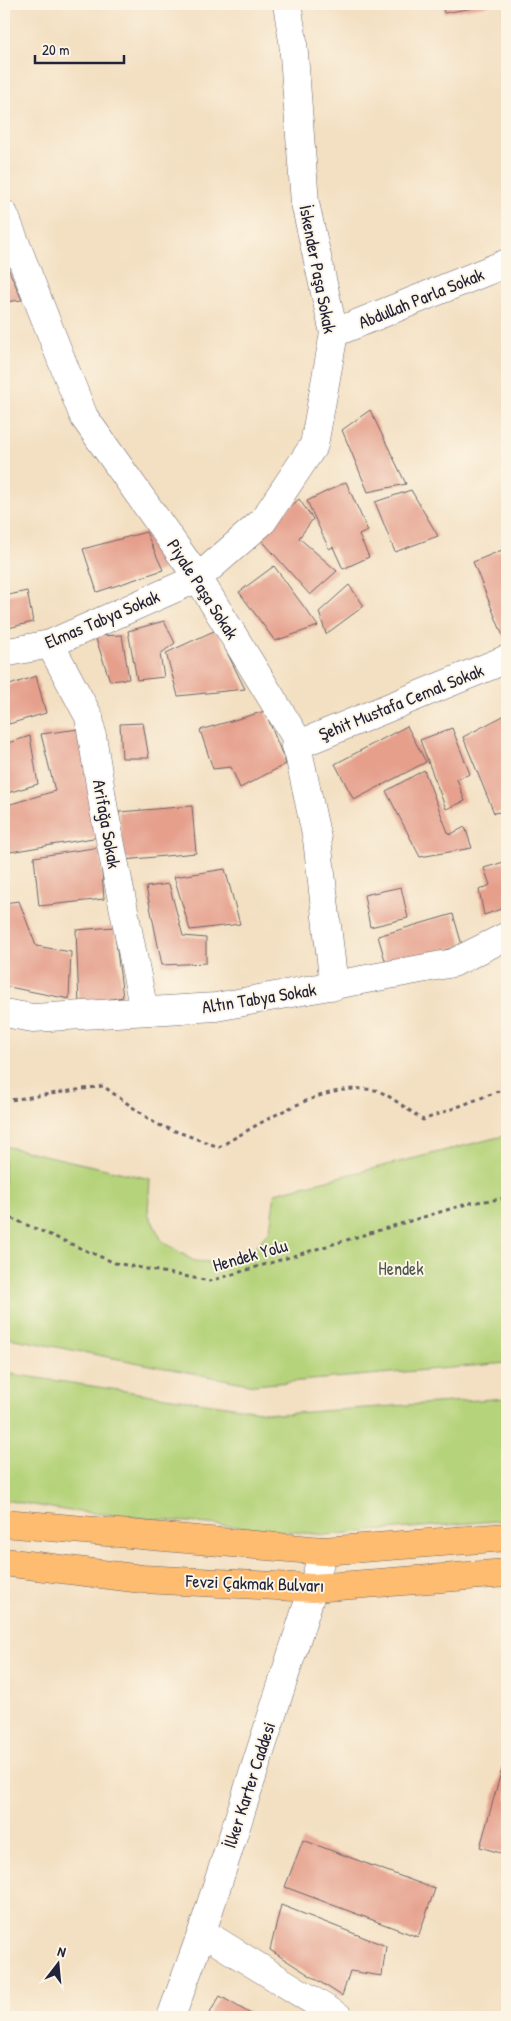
<svg xmlns="http://www.w3.org/2000/svg" width="511" height="2021" viewBox="0 0 511 2021" font-family="'Patrick Hand',sans-serif">
<style>
.green{fill:#b5d37a;stroke:#6c7a5a}
.building{fill:#e59f8b}
.lines{fill:none;stroke-linecap:round;stroke-linejoin:round}
.minor-casing{stroke:#6b646a;stroke-width:29}
.major-casing{stroke:#6b646a;stroke-width:29}
.path{stroke:#6b646a;stroke-width:3;stroke-dasharray:4 4;stroke-linecap:butt}
.minor{stroke:#fff;stroke-width:28}
.major{stroke:#fdbc70;stroke-width:28}
.labels{text-anchor:middle;dominant-baseline:central;stroke-width:4;stroke-linejoin:round;paint-order:stroke}
.street-label{font-size:18px;fill:#22223b;stroke:#fcf5e5}
.park-label{font-size:18px;fill:#4e574e;stroke:#fcf5e5}
</style>
<rect width="100%" height="100%" fill="#fcf5e5"/>
<filter id="ink" filterUnits="userSpaceOnUse"><feTurbulence type="fractalNoise" baseFrequency=".02" numOctaves="2"/><feDisplacementMap in="SourceGraphic" scale="10" xChannelSelector="R" yChannelSelector="G"/><feConvolveMatrix kernelMatrix="1 2 1 2 8 2 1 2 1" color-interpolation-filters="sRGB"/></filter>
<filter id="wash" filterUnits="userSpaceOnUse"><feTurbulence type="fractalNoise" baseFrequency=".0096" numOctaves="4" result="noise"/><feDisplacementMap in="SourceGraphic" scale="20" xChannelSelector="R" yChannelSelector="G"/><feGaussianBlur stdDeviation="1.12" result="paint"/><feColorMatrix in="noise" values="0 0 0 0 0 0 0 0 0 0 0 0 0 0 0 0 0 1.4 0 .05"/><feComposite in="paint" operator="in"/></filter>
<g filter="url(#wash)">
<rect width="100%" height="100%" fill="#f3dfc1"/>
<path class="green" d="M 507,1135 L 507,1363 L 254,1385 L 4,1337 L 4,1146 L 150,1179 L 148,1213 L 162,1241 L 194,1261 L 222,1263 L 249,1254 L 270,1230 L 275,1193 Z
M 4,1373 L 280,1414 L 507,1398 L 507,1520 L 325,1535 L 70,1511 L 4,1500 Z"/>
<g id="blocks">
<path class="building" d="M 443,4 L 491,4 L 491,5 L 444,13 Z
M 4,259 L 22,300 L 4,302 Z
M 370,410 L 406,484 L 368,492 L 342,430 Z
M 346,482 L 368,531 L 359,535 L 369,557 L 343,569 L 333,547 L 329,549 L 307,501 Z
M 411,490 L 438,536 L 395,552 L 375,502 Z
M 299,499 L 313,519 L 299,538 L 337,571 L 310,595 L 258,536 Z
M 146,532 L 163,570 L 97,592 L 83,549 Z
M 507,548 L 507,646 L 473,562 Z
M 274,566 L 318,626 L 275,641 L 239,592 Z
M 349,585 L 364,606 L 326,634 L 319,612 Z
M 27,591 L 33,622 L 4,629 L 4,596 Z
M 164,621 L 175,643 L 160,654 L 164,677 L 137,680 L 128,631 Z
M 216,630 L 245,689 L 178,696 L 166,653 Z
M 122,635 L 129,679 L 110,681 L 95,636 Z
M 36,676 L 46,713 L 9,724 L 4,707 L 4,687 Z
M 265,711 L 286,764 L 240,788 L 231,767 L 213,769 L 200,730 Z
M 507,714 L 507,743 L 505,744 L 507,749 L 507,811 L 494,813 L 463,737 Z
M 143,723 L 149,758 L 122,758 L 120,724 Z
M 407,726 L 426,762 L 354,800 L 335,764 Z
M 452,728 L 470,774 L 457,779 L 465,801 L 446,809 L 420,740 Z
M 79,729 L 99,837 L 4,853 L 4,806 L 55,791 L 41,734 Z
M 30,736 L 38,784 L 4,794 L 4,744 Z
M 424,770 L 449,835 L 465,827 L 472,848 L 420,857 L 386,791 Z
M 192,806 L 196,853 L 124,860 L 119,812 Z
M 100,847 L 104,899 L 39,906 L 34,857 Z
M 507,861 L 507,907 L 484,915 L 479,890 L 490,885 L 484,868 Z
M 225,869 L 240,924 L 190,930 L 174,877 Z
M 169,884 L 183,936 L 206,938 L 206,963 L 162,965 L 146,887 Z
M 401,887 L 408,918 L 370,927 L 364,895 Z
M 19,901 L 36,946 L 71,952 L 69,999 L 4,986 L 4,903 Z
M 453,914 L 462,945 L 387,967 L 378,936 Z
M 114,927 L 123,997 L 79,1005 L 76,930 Z
M 504,1762 L 507,1763 L 507,1855 L 480,1847 Z
M 303,1840 L 435,1889 L 418,1937 L 285,1887 Z
M 281,1905 L 386,1946 L 382,1976 L 350,1971 L 342,1996 L 270,1950 Z
M 220,1996 L 256,2017 L 207,2017 Z"/>
</g>
</g>
<g filter="url(#ink)">
<use href="#blocks" fill-opacity="0" stroke="#6b646a" stroke-width="1"/>
<g class="lines">
<g class="minor-casing">
<path id="minor" d="M 4,214 L 84,417 L 198,578 L 295,736 L 317,839 L 334,986
M 334,333 L 507,263
M 50,644 L 89,717 L 104,810 L 144,1011
M 4,653 L 50,644 L 198,578 L 263,521 L 314,445 L 334,333 L 305,203 L 293,41 L 287,4
M 295,746 L 507,659
M 4,1013 L 33,1018 L 216,1007 L 453,963 L 507,936
M 202,1932 L 339,2017
M 171,2017 L 202,1932 L 313,1588 L 323,1551"/>
</g>
<g class="major-casing">
<path id="major" d="M 4,1523 L 323,1551 L 507,1537
M 4,1562 L 142,1579 L 313,1588 L 507,1573"/>
</g>
<path class="path" d="M 4,1101 L 103,1086 L 156,1124 L 219,1147 C 261,1123 324,1081 375,1090 C 384,1091 414,1114 423,1120 L 507,1088
M 4,1215 L 115,1263 L 210,1281 L 470,1203 L 507,1198"/>
<use href="#minor" class="minor"/>
<use href="#major" class="major"/>
</g>
</g>
<g class="labels">
<g class="street-label">
<text transform="translate(318 269) rotate(79)">İskender Paşa Sokak</text>
<text transform="translate(421 298) rotate(-22)">Abdullah Parla Sokak</text>
<text transform="translate(203 589) rotate(57)">Piyale Paşa Sokak</text>
<text transform="translate(102 619) rotate(-23)">Elmas Tabya Sokak</text>
<text transform="translate(401 702) rotate(-22)">Şehit Mustafa Cemal Sokak</text>
<text transform="translate(107 824) rotate(80)">Arifağa Sokak</text>
<text transform="translate(259 998) rotate(-9)">Altın Tabya Sokak</text>
<text transform="translate(250 1255) rotate(-16)">Hendek Yolu</text>
<text transform="translate(255 1583) rotate(2)">Fevzi Çakmak Bulvarı</text>
<text transform="translate(249 1785) rotate(-72)">İlker Karter Caddesi</text>
</g>
<g class="park-label">
<text x="401" y="1268">Hendek</text>
</g>
</g>
<rect width="511" height="2021" fill="none" stroke="#fcf5e5" stroke-width="20"/>
<g transform="translate(58 1964) rotate(16)" stroke="#fcf5e5" stroke-width="4" paint-order="stroke">
<path d="M0-4L9 19L0 12L-9 19Z" fill="#22223b"/>
<text y="-8" font-size="14" font-weight="bold" text-anchor="middle" fill="#22223b">N</text>
</g>
<path d="M35 55v8h89v-8" fill="none" stroke="#22223b" stroke-width="2.5"/>
<text x="42" y="55" font-size="15" fill="#22223b" stroke="#fcf5e5" stroke-width="4" paint-order="stroke">20 m</text>
</svg>
